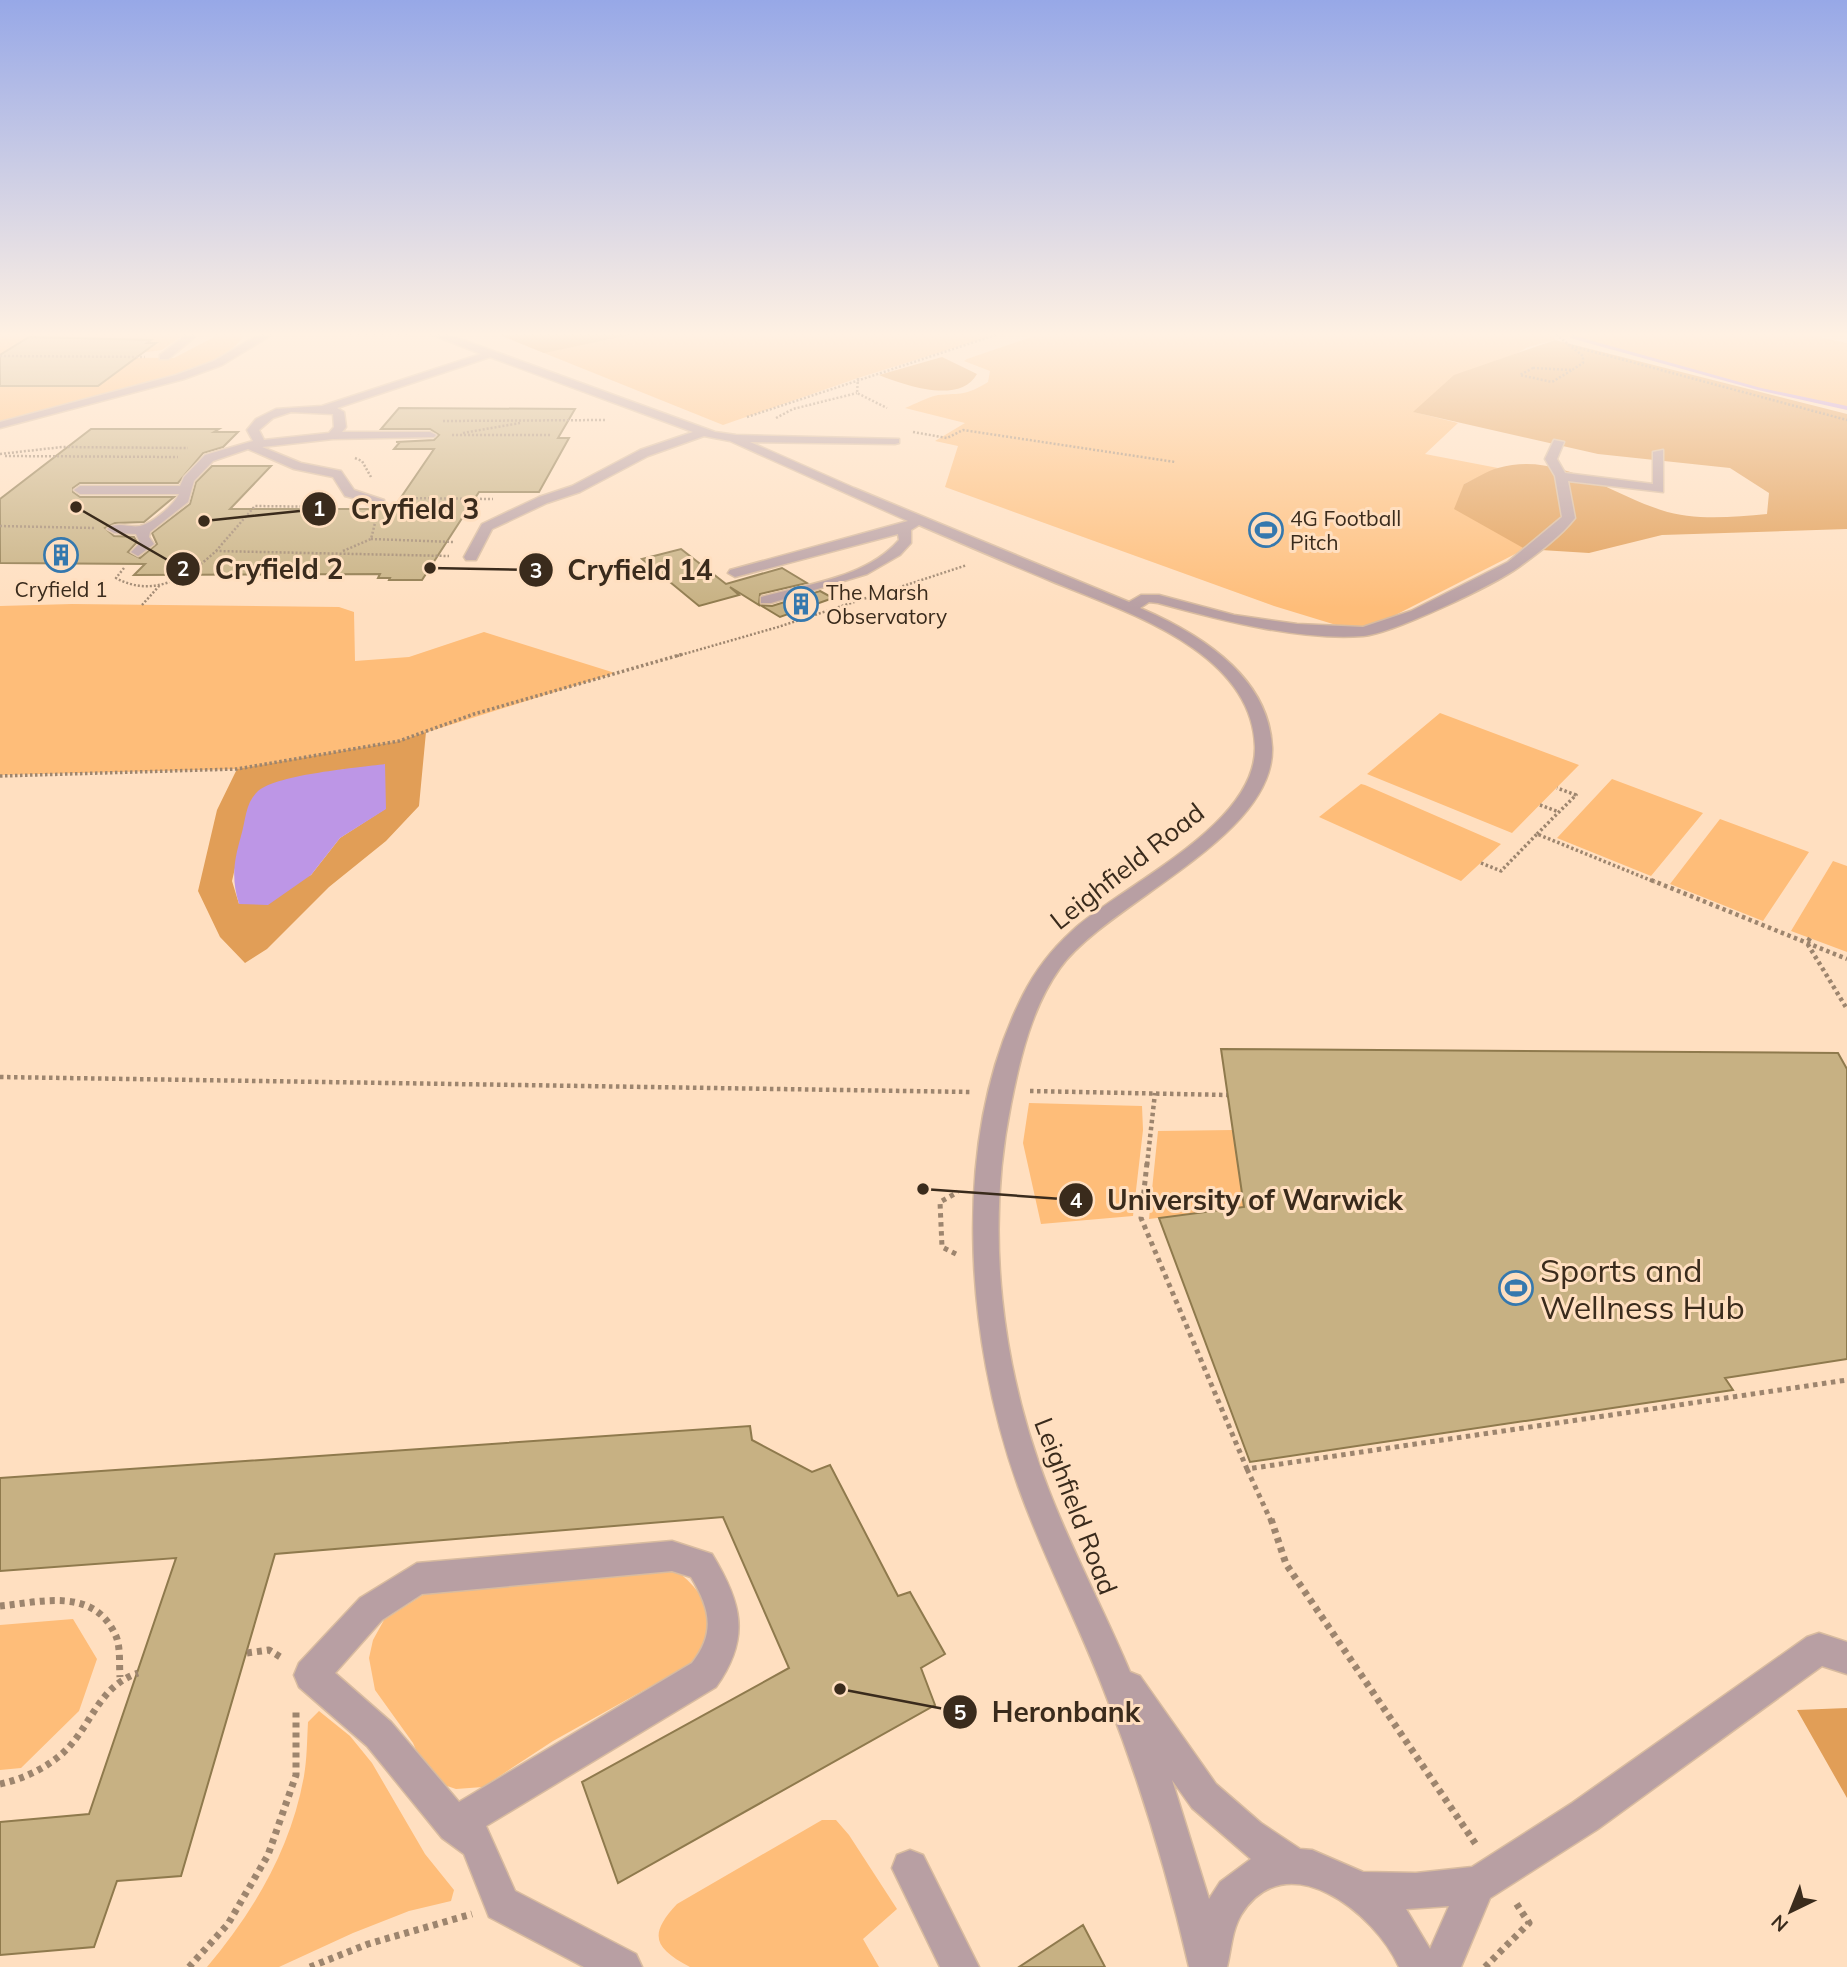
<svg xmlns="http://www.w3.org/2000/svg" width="1847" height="1967" viewBox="0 0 1847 1967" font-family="Mulish,sans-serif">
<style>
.green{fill:#febd79}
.forest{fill:#e19e57;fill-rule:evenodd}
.water{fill:#bd96e6}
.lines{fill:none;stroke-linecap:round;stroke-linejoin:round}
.stream{fill:#bd96e6;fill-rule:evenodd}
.building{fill:#c7b183;stroke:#8f7a4d;stroke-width:2}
.minor-casing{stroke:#d8bb9f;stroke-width:3}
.path-far4{stroke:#9d856e;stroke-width:2.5;stroke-dasharray:2 2;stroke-linecap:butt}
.path-far3{stroke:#9d856e;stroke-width:3.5;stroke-dasharray:2.5 2.5;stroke-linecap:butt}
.path-far2{stroke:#9d856e;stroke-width:4.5;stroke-dasharray:3.5 3.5;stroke-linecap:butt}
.path-far1{stroke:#9d856e;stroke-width:5;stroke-dasharray:4.5 4.5;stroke-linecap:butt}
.path{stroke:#9d856e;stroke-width:7;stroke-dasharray:5 5;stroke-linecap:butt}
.minor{fill:#b89fa3;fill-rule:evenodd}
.labels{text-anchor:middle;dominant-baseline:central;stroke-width:6;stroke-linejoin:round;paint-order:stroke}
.far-poi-label{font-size:21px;fill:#3a2b1c;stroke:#ffdfc0;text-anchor:start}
.street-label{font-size:26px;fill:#3a2b1c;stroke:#ffdfc0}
.near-poi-label{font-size:32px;fill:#3a2b1c;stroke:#ffdfc0;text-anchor:start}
.leader{fill:none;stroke:#3a2b1c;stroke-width:2.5}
.callout-dot{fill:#3a2b1c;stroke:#ffdfc0;stroke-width:2.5}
.mark-label{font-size:21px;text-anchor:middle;font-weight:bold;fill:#fff}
.callout-label{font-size:28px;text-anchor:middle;font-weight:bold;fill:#3a2b1c;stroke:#ffdfc0;stroke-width:6;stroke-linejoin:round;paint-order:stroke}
</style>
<rect width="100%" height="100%" fill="#ffdfc0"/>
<path class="green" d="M 0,332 L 180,332 L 182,336 L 162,350 L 124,355 L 0,354 Z
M 208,332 L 240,332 L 242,338 C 218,377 49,409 0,421 L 0,357 L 174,358 L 216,336 Z
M 492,332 L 1005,332 L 858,378 L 723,425 Z
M 1046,332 L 1552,332 L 1555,340 L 1528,347 L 1414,412 L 1458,423 L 1425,454 L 1498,468 L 1464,484 L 1525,549 L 1366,630 L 1346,628 L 1274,606 L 945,487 L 958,446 L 935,441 L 965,423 L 905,408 C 915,404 928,397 938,395 C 962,393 965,396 988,382 L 990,371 L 964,361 L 967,359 Z
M 1577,332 L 1795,332 L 1847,343 L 1847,408 L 1760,389 L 1572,337 Z
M 72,604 L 339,607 L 354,612 L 355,661 L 409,657 L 484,632 L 615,673 L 399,741 L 238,769 L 0,775 L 0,606 Z
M 1440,713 L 1579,765 L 1512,833 L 1367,774 Z
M 1612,779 L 1703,813 L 1651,876 L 1557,838 Z
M 1361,784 L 1365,785 L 1501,844 L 1461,881 L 1319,817 Z
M 1720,819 L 1809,852 L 1763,921 L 1670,884 Z
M 1833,861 L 1847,866 L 1847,952 L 1791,931 Z
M 1029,1103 L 1142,1106 L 1143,1130 L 1133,1216 L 1041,1224 L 1023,1143 Z
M 1233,1130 L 1244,1207 L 1149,1219 L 1158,1131 Z
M 677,1571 C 713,1600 721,1628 689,1665 L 553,1741 L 483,1787 L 456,1789 L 438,1783 L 426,1773 L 413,1743 L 375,1690 L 369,1658 L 373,1640 L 384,1620 L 426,1593 Z
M 73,1619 L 97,1659 L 79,1711 L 21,1768 L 0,1770 L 0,1625 Z
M 319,1711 L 350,1736 L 372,1763 L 425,1854 L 454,1890 L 451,1901 L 409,1911 L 353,1933 L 279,1967 L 207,1967 C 254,1911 291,1849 304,1776 C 307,1759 307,1740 308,1722 Z
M 822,1820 L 836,1820 L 849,1835 L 897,1909 L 863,1939 L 879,1967 L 690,1967 C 654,1948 648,1935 677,1904 Z"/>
<path class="forest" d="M 518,332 L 644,332 L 544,353 L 498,334 Z
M 1555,340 L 1847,414 L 1847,529 L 1662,535 L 1589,553 L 1525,549 L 1454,509 L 1464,484 C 1475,479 1487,471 1498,468 C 1557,451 1608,493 1661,510 C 1695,521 1732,517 1767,514 L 1769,493 L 1730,468 L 1598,454 L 1413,412 L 1454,375 Z
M 942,357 L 977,374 C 960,405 904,385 879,375 Z
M 426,732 L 419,806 L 386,841 L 329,887 L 267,949 L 245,963 L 220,937 L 198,891 L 217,810 L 237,769 L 399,741 ZM 385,765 L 385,809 L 340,838 L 311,875 L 239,904 L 232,881 L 245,825 L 340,770 Z
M 1847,1708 L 1847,1798 L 1797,1710 Z"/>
<path class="water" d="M 385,764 L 386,809 L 340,838 L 311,875 L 268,905 L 239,904 C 231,878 234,861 241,836 C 246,820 245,803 258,791 C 279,774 357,768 385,764 Z"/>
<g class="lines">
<path class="stream" d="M 1574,332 L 1579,332 L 1575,336 L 1761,388 L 1847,406 L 1847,410 L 1758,390 L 1570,338 Z"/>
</g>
<path class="building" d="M 29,337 L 151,340 L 147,343 L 156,343 L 98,386 L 0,386 L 0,355 Z
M 399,408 L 575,409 L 558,438 L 569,438 L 539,492 L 479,492 L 422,580 L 389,580 L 390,578 L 378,578 L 380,574 L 134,575 L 145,564 L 0,563 L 0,499 L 91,429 L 219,429 L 214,432 L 238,432 L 223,447 L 203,453 L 178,483 L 80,483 L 73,488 L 73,492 L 80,497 L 174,497 L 144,522 L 115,523 L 105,528 L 114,536 L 134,537 L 137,542 L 128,552 L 140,558 L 157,544 L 152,533 L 190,504 L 196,482 L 212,466 L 271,466 L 230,509 L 393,509 L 434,449 L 394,449 L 400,442 L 396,442 L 434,440 L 439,435 L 430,429 L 381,429 Z
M 681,549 L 726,584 L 782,568 L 807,583 L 760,594 L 759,605 L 730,587 L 739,595 L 699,606 L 642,559 Z
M 820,591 L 833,598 L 780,617 L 760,605 L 772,606 Z
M 1221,1049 L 1838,1053 L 1847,1069 L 1847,1359 L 1725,1378 L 1733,1390 L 1250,1462 L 1159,1218 L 1244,1207 Z
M 750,1426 L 752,1440 L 812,1472 L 830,1465 L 898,1596 L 910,1592 L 945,1654 L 921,1668 L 935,1705 L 618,1883 L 582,1782 L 789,1668 L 723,1517 L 275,1554 L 181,1876 L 117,1881 L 94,1947 L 0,1955 L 0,1822 L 89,1814 L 176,1558 L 0,1571 L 0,1478 Z
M 1083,1925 L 1105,1967 L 1019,1967 Z"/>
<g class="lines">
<g class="minor-casing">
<path id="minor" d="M 185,332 L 195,332 L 195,337 L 168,359 L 160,359 L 160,355 L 185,336 Z
M 263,332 L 276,332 L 222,365 L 184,379 L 0,428 L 0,422 L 176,375 L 214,361 Z
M 426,332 L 441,332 L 715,432 L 736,435 L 899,439 L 899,443 L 895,444 L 750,442 L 854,488 L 1129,602 L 1141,595 L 1159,595 L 1234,615 L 1297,624 L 1363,627 L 1411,611 L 1508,562 L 1562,517 L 1555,476 L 1545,459 L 1554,440 L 1564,442 L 1557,459 L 1565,473 L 1653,484 L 1653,452 L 1663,450 L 1663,492 L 1568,481 L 1575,518 C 1561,536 1538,553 1519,567 C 1494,585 1392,634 1363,636 C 1300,641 1220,620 1158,603 L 1149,602 L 1140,608 C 1198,633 1269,676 1272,747 C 1276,837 1108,902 1060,968 C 1032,1007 1020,1058 1011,1104 C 985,1232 1001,1367 1048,1488 C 1072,1551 1104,1610 1130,1672 L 1140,1676 L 1216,1784 L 1261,1823 L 1300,1849 L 1312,1850 L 1363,1872 L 1416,1873 L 1472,1867 L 1572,1803 L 1807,1637 L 1819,1633 L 1847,1642 L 1847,1674 L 1822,1666 L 1598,1829 L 1490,1898 L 1461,1967 L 1399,1967 C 1375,1913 1286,1842 1241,1915 C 1232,1930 1231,1951 1227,1967 L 1189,1967 C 1168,1876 1142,1788 1108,1701 C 1081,1628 1044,1559 1018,1486 C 965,1338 950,1139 1023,995 C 1035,971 1051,950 1072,931 C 1122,885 1258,825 1255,746 C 1252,650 1123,611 1051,581 C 1007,563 963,544 919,525 L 911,530 L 911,543 L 900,555 L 867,574 L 771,603 L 761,603 L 761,597 C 807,584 866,578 899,540 L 898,534 L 735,577 L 728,573 L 730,570 L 908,521 L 730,441 L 704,436 L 648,456 L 580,492 L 547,503 L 492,529 L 476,560 L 466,560 L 464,557 L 482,524 L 539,497 L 572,486 L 640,450 L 693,432 L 490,357 L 337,408 L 344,412 L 346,427 L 342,432 L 430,432 L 436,435 L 434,437 L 333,439 L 262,447 L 301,463 L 341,471 L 354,490 L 384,500 L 384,506 L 345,496 L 333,477 L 294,469 L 248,449 L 213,461 L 194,481 L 188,502 L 150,532 L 149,537 L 154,544 L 138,556 L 131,552 L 140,543 L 136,534 L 114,533 L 107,529 C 117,521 129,528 140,526 C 153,523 174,505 179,494 L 80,494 L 74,490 L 80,486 L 180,486 L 184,477 L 205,455 L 253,441 L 247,430 L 256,419 L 276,409 L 322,406 L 481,354 ZM 291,412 L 333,414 L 334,427 L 329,433 L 264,440 L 259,430 L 273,418 ZM 1172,1780 L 1192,1808 L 1251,1859 L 1220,1882 L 1209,1899 ZM 1449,1906 L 1430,1949 L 1406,1909 Z
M 672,1541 L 712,1554 C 742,1603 751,1638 716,1687 L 486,1826 L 515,1891 L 636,1954 L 642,1967 L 584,1967 L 489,1917 L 464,1854 L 442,1838 L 367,1746 L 299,1687 L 294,1675 L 299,1663 L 360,1598 L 417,1563 ZM 672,1571 L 691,1577 C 710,1609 716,1632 692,1663 L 459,1802 L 391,1722 L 335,1673 L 382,1620 L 422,1594 Z
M 910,1850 L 923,1855 L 979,1967 L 940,1967 L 892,1868 L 897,1855 Z"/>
</g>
<path class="path-far4" d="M 321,332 L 412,335
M 1553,332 L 1583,356 L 1583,363 L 1572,370
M 1568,345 L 1847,420
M 0,356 L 145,357
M 1533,368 L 1572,370 L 1552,382 L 1520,375 Z
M 858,378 L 857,393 L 887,408
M 747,417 L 1005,332
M 776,418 L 793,409 L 857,393
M 443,421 L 605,420
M 913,432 L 947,438 L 963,430 L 1175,462
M 463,433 L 520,423
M 452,435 L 552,435
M 0,454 L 62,447 L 188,448
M 5,456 L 178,457
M 355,458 L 362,461 L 371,477
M 400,498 L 493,499
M 0,526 L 94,528
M 371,539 L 454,542
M 216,551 L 255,506 L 331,507
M 343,551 L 371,539 L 376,519
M 124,568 L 116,578 C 154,599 189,576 216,551 L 449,556
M 142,605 L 160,585
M 677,656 L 778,627 L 967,565"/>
<path class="path-far3" d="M 0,776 L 237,769 L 399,741 L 474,714 L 683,654
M 1540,805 L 1559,812
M 1537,834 L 1576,795 L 1557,788
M 1481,863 L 1501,871 L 1537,834 L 1655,882"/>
<path class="path-far2" d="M 1651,880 L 1847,959
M 1810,938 L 1807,943 L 1847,1009
M 0,1077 L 972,1092
M 1030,1091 L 1227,1095
M 1147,1165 L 1155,1093"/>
<path class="path-far1" d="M 1147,1163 L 1141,1218 L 1247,1469 L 1847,1380
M 956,1254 L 942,1247 L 940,1202 L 958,1192
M 1247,1469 L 1271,1521"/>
<path class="path" d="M 1271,1519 L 1286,1564 L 1477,1846
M 0,1606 C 41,1602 93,1587 115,1634 C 121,1645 119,1665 120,1677
M 247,1653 L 269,1650 L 282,1658
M 0,1784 C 24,1779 51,1766 68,1748 C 93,1721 100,1686 138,1673
M 189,1967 L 228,1924 L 268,1855 L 296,1775 L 296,1708
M 310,1967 L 368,1944 L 472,1914
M 1485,1967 L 1529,1923 L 1516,1903"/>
<use href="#minor" class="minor"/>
</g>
<linearGradient id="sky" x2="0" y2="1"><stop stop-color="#97a8e7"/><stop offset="0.55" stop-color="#fff1e3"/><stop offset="1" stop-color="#fff1e3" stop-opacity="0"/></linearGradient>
<rect width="1847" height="608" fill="url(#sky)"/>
<defs>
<g id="stadium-ring" transform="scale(1.75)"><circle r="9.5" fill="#ffdfc0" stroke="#3578ae" stroke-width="1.5"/><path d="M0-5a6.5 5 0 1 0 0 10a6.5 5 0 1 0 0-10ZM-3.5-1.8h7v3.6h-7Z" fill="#3578ae"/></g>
<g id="building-ring" transform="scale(1.75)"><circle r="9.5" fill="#ffdfc0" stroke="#3578ae" stroke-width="1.5"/><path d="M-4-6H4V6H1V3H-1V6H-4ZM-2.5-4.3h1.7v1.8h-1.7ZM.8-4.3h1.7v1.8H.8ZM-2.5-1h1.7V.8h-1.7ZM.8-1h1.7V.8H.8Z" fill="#3578ae"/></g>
</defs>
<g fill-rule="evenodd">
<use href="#stadium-ring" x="1266" y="530"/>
<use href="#building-ring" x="61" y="555"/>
<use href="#building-ring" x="801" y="604"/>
<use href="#stadium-ring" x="1516" y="1288"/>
</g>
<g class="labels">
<g class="far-poi-label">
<text x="1290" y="518">4G Football<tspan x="1290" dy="24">Pitch</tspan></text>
<text x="61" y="589" text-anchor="middle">Cryfield 1</text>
<text x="826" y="592">The Marsh<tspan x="826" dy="24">Observatory</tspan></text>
</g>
<g class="street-label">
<text transform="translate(1127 866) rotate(-38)">Leighfield Road</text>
<text transform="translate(1076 1506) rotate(69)">Leighfield Road</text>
</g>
<g class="near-poi-label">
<text x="1540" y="1270">Sports and<tspan x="1540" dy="37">Wellness Hub</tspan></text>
</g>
</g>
<path class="leader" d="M204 521L319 509M76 507L183 569M430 568L536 570M923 1189L1076 1200M840 1689L960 1712"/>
<g class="callout-dot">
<circle cx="204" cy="521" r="7"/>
<circle cx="76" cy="507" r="7"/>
<circle cx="430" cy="568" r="7"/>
<circle cx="923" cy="1189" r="7"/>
<circle cx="840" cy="1689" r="7"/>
<circle cx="319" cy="509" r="18"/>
<circle cx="183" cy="569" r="18"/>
<circle cx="536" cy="570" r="18"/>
<circle cx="1076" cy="1200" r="18"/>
<circle cx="960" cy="1712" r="18"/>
</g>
<g class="mark-label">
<text x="319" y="516">1</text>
<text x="183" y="576">2</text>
<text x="536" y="578">3</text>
<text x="1076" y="1208">4</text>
<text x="960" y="1720">5</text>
</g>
<g class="callout-label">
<text x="415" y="519">Cryfield 3</text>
<text x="279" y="579">Cryfield 2</text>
<text x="640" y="580">Cryfield 14</text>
<text x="1255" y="1210">University of Warwick</text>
<text x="1066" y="1722">Heronbank</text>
</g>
<g transform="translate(1791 1911) rotate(223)" stroke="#ffdfc0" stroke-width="5" paint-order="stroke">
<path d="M0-5L12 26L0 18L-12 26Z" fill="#3a2b1c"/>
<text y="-10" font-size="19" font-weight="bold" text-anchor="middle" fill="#3a2b1c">N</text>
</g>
</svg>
